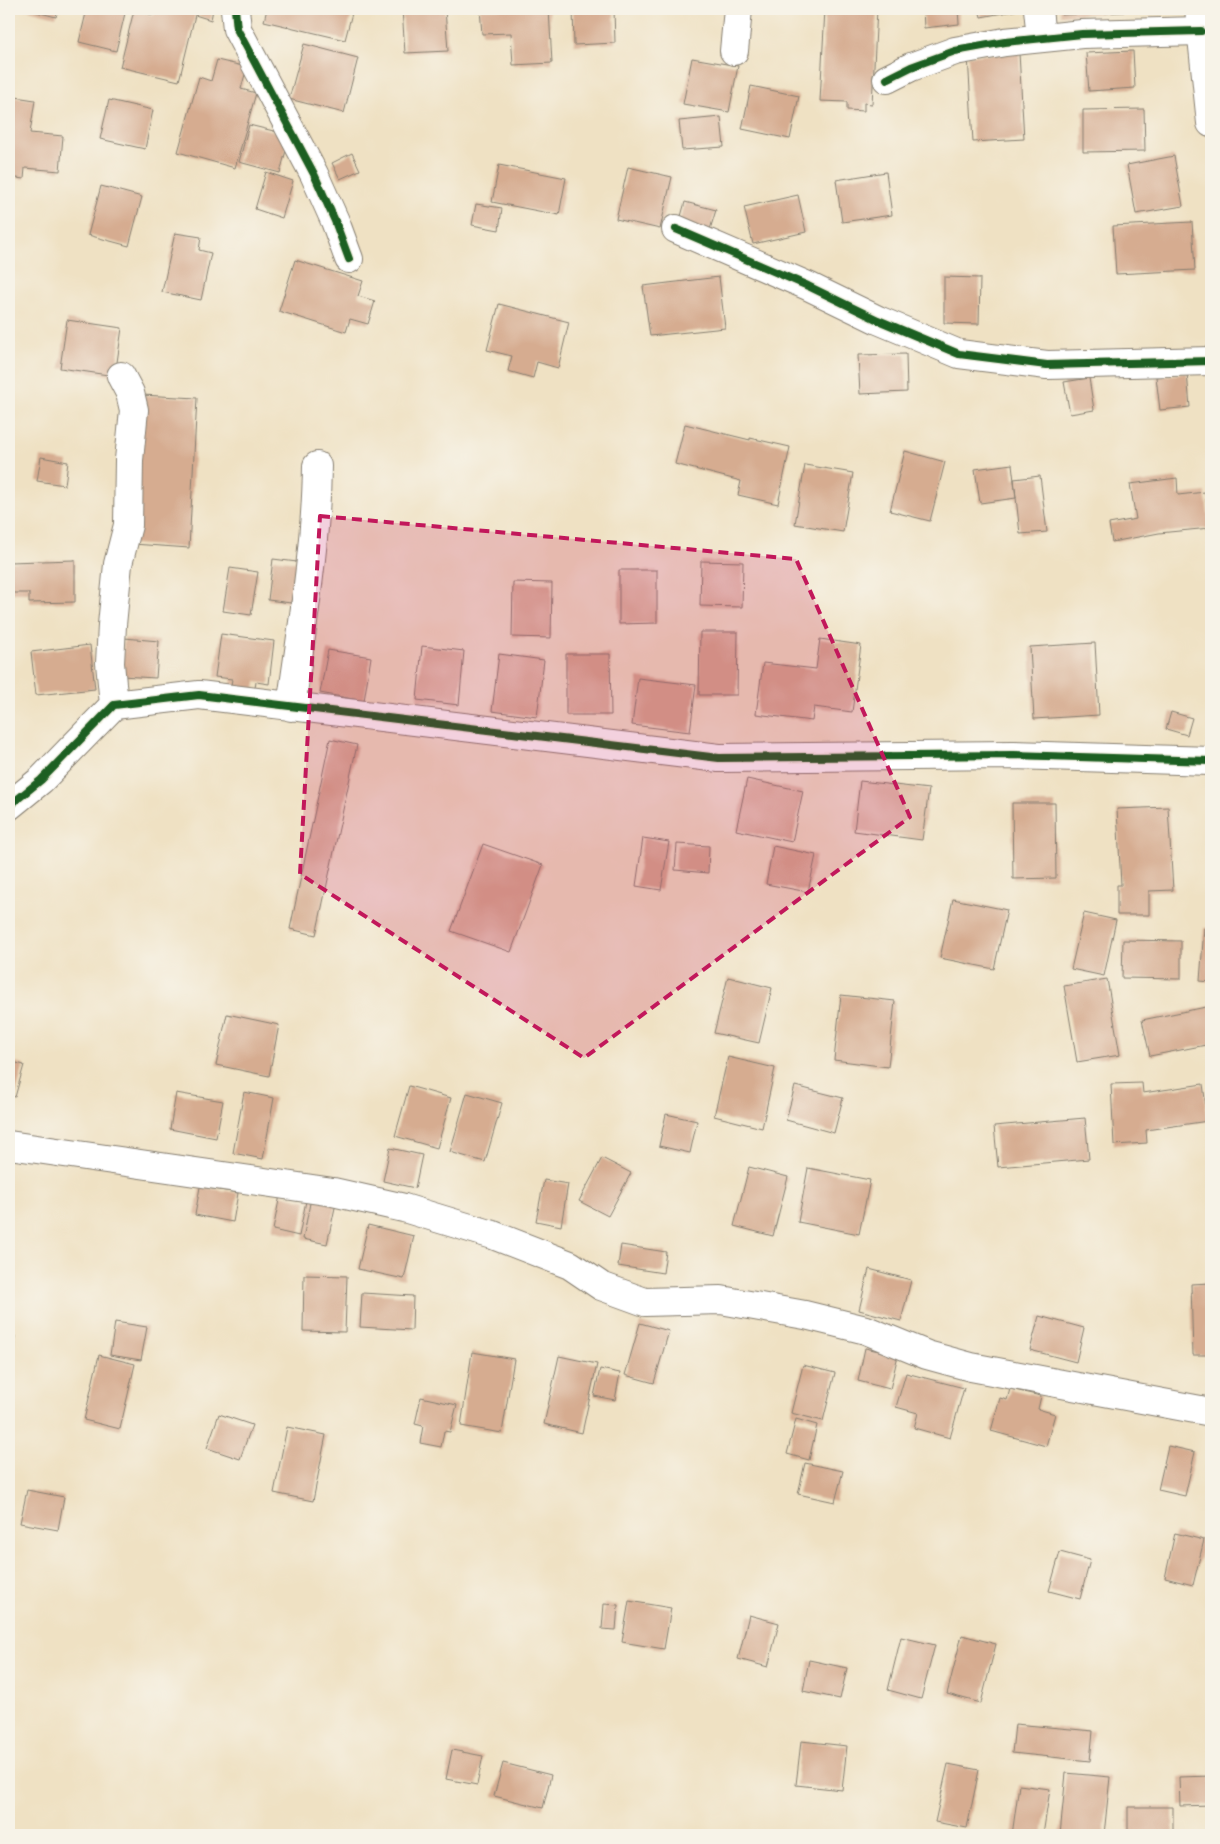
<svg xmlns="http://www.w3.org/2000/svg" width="1220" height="1844" viewBox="0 0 1220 1844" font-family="Dekko,sans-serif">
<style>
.building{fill:#d6ac90}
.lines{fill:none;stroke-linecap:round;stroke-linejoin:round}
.minor-casing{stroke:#867e70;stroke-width:30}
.highway-casing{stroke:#867e70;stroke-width:30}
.minor{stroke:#fff;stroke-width:28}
.highway{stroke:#fff;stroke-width:28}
.cycleway-casing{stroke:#f7f3e8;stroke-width:11}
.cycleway{stroke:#1b5e20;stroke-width:8}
.marked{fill:#c2185b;fill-opacity:0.2;stroke:#c2185b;stroke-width:4;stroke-dasharray:10 6;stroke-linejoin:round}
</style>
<rect width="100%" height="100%" fill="#f7f3e8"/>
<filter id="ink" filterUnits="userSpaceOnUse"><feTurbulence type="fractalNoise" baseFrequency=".02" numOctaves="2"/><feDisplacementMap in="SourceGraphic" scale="10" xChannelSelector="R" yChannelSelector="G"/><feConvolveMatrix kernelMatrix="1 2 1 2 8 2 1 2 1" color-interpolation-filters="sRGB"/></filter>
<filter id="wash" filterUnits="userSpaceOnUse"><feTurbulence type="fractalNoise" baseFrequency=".0096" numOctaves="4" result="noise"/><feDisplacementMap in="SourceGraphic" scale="20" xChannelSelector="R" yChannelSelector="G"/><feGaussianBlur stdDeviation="1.12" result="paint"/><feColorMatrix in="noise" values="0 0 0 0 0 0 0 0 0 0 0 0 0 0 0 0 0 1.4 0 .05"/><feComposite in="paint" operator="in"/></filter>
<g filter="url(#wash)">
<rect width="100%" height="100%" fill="#efe1c3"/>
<g id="blocks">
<path class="building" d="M 25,9 L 58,9 L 56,17 Z
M 87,9 L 126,9 L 116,51 L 79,42 Z
M 154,9 L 213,9 L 211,20 L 195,15 L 179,81 L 120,67 L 134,10 L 153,15 Z
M 267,9 L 353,9 L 345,40 L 264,21 Z
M 402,9 L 445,9 L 448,51 L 405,53 Z
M 480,9 L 549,9 L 552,63 L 513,65 L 511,33 L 482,34 Z
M 573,9 L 614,9 L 615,43 L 574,45 Z
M 825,9 L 877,9 L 872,104 L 864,103 L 864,111 L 847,110 L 847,102 L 820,101 Z
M 923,9 L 958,9 L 959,24 L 924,28 Z
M 979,9 L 1018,9 L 1019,10 L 981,17 Z
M 1060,9 L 1124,9 L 1124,12 L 1061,15 Z
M 304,44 L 358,58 L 344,113 L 289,99 Z
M 1133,51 L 1135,88 L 1089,91 L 1086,53 Z
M 1019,53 L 1024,139 L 973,142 L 968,56 Z
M 692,58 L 738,66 L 729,112 L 683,104 Z
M 217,60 L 247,67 L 241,89 L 256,93 L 235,168 L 178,152 L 199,77 L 211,81 Z
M 751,86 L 799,96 L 790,139 L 742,129 Z
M 9,96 L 35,100 L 30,133 L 63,136 L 60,171 L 25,168 L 24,179 L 9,177 Z
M 109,100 L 153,110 L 145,149 L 100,139 Z
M 1144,109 L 1145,151 L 1083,152 L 1083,110 Z
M 721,117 L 724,147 L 682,150 L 679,121 Z
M 249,125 L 290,135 L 280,173 L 239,162 Z
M 352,153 L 360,170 L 340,179 L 332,163 Z
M 1174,156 L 1183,206 L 1136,214 L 1127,165 Z
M 499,165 L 566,178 L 559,215 L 492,202 Z
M 628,167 L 672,177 L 660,229 L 616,219 Z
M 266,172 L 293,181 L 282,218 L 255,209 Z
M 886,172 L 892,215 L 842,222 L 836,180 Z
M 101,186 L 142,197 L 129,246 L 88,235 Z
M 798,195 L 806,232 L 753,244 L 744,207 Z
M 685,202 L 716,210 L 708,236 L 678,227 Z
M 476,204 L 502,208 L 499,230 L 472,225 Z
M 1192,222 L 1195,270 L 1116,274 L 1113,226 Z
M 175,233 L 201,237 L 199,250 L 211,253 L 201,300 L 162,292 Z
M 295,260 L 363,281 L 358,296 L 375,301 L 368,324 L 350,319 L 346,332 L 279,311 Z
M 719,277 L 725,328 L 650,336 L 643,286 Z
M 944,277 L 980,278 L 979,324 L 944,323 Z
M 499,304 L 569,322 L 558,368 L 537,362 L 533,378 L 508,371 L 512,356 L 487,350 Z
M 67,320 L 122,328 L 115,376 L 60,368 Z
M 906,354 L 907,392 L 860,394 L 858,355 Z
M 1187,373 L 1190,407 L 1160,410 L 1156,377 Z
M 1089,378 L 1094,410 L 1070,414 L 1064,382 Z
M 142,395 L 197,398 L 189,548 L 133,544 Z
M 685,424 L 750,440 L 750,438 L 790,447 L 778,504 L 738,495 L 741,481 L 675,464 Z
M 905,451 L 945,462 L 930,521 L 890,511 Z
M 41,457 L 68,462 L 65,485 L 37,481 Z
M 1012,464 L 1016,498 L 980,503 L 975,469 Z
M 805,465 L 853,473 L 843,532 L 795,524 Z
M 1040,476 L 1047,532 L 1020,534 L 1014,479 Z
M 1177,478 L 1178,495 L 1205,492 L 1210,528 L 1159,533 L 1112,542 L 1109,524 L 1136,519 L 1130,484 Z
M 273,559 L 297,562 L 291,603 L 268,600 Z
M 75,560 L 75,602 L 29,603 L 29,593 L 9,593 L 9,562 Z
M 701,561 L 743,562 L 742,607 L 700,606 Z
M 230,568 L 258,572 L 251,615 L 223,611 Z
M 619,570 L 657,570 L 657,623 L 619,624 Z
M 513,582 L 552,583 L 551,638 L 512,637 Z
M 700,632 L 738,632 L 737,695 L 699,695 Z
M 221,634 L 274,641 L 269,684 L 256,682 L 254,694 L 230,691 L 232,679 L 215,677 Z
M 124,638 L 159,641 L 156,678 L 121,676 Z
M 820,639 L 861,645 L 852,712 L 814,707 L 812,721 L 756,714 L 763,663 L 816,669 Z
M 1095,643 L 1099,715 L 1034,719 L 1030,647 Z
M 90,645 L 95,689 L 36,695 L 31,652 Z
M 422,646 L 464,651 L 459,705 L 417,700 Z
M 328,650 L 371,657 L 364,701 L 320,693 Z
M 499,654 L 544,660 L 537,717 L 492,711 Z
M 566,654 L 610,654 L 611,715 L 566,715 Z
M 638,678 L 696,685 L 690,732 L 632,725 Z
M 1171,712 L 1192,718 L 1187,735 L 1166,729 Z
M 330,739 L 357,745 L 316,935 L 290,929 Z
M 747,779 L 803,791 L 792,842 L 736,830 Z
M 860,781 L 929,789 L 922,840 L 854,831 Z
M 1012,803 L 1055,803 L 1056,878 L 1013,879 Z
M 1168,807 L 1173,890 L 1149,891 L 1149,915 L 1117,915 L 1117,885 L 1121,885 L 1117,809 Z
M 643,838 L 669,842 L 661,890 L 636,886 Z
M 483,844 L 543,865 L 511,952 L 451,931 Z
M 677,844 L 709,846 L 708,873 L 675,870 Z
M 773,846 L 816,855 L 808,892 L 766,884 Z
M 953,899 L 1007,910 L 994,969 L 940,958 Z
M 1084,913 L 1116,920 L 1104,976 L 1071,969 Z
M 1204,928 L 1211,928 L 1211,982 L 1200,981 Z
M 1123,940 L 1181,941 L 1181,979 L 1122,978 Z
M 728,977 L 772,988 L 759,1043 L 714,1033 Z
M 1107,979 L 1120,1055 L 1077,1062 L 1064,986 Z
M 841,995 L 895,1001 L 888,1067 L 834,1060 Z
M 1211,1006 L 1211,1044 L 1150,1056 L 1142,1020 Z
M 227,1014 L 279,1025 L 269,1076 L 216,1065 Z
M 728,1057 L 775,1068 L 762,1128 L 714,1116 Z
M 9,1061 L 24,1065 L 15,1097 L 9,1095 Z
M 1142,1083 L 1143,1093 L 1203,1084 L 1208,1121 L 1146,1130 L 1147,1143 L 1114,1145 L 1111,1084 Z
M 409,1086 L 451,1098 L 437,1148 L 395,1136 Z
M 795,1086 L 843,1098 L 834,1133 L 786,1120 Z
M 244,1092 L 274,1098 L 263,1159 L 233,1153 Z
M 176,1093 L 223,1101 L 216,1138 L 170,1129 Z
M 467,1093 L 502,1103 L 485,1162 L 450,1152 Z
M 666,1114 L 697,1121 L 690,1153 L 659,1146 Z
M 1085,1118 L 1089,1159 L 998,1167 L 994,1126 Z
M 390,1148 L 422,1155 L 415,1188 L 383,1181 Z
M 602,1158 L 631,1173 L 608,1216 L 579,1201 Z
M 749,1167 L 788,1177 L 773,1236 L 734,1226 Z
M 808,1168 L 870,1180 L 859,1234 L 798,1222 Z
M 544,1180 L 568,1184 L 561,1226 L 536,1221 Z
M 200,1187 L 238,1193 L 233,1222 L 195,1215 Z
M 280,1195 L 306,1201 L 299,1236 L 273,1230 Z
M 311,1198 L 336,1203 L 327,1244 L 303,1239 Z
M 368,1225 L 414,1236 L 404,1279 L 358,1269 Z
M 621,1245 L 666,1252 L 663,1273 L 618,1266 Z
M 869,1269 L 911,1280 L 901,1321 L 859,1310 Z
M 304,1275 L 347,1276 L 345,1332 L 303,1331 Z
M 1211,1283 L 1211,1355 L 1193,1355 L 1191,1284 Z
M 362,1293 L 413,1296 L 412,1330 L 360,1327 Z
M 1039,1316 L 1084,1328 L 1076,1362 L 1030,1350 Z
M 115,1322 L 147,1327 L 141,1360 L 110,1355 Z
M 640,1323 L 669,1331 L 654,1383 L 625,1375 Z
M 9,1335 L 15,1336 L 10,1384 L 9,1384 Z
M 865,1348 L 898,1355 L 890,1389 L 858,1381 Z
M 472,1352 L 514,1359 L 502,1433 L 461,1426 Z
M 99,1355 L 135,1364 L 120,1429 L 84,1420 Z
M 559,1356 L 597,1364 L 582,1433 L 544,1424 Z
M 803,1365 L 835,1373 L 823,1421 L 791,1413 Z
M 600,1369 L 620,1373 L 615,1400 L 594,1396 Z
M 906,1373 L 964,1388 L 950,1438 L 914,1428 L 918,1413 L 896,1407 Z
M 1010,1389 L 1041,1396 L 1038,1409 L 1055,1414 L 1046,1446 L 991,1431 L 1000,1398 L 1007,1400 Z
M 421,1397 L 457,1405 L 450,1432 L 444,1431 L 441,1447 L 420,1443 L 423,1426 L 415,1424 Z
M 219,1414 L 252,1425 L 240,1459 L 207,1448 Z
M 796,1419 L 817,1425 L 809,1460 L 787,1454 Z
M 287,1427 L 326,1435 L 313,1501 L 274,1493 Z
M 1168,1446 L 1195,1452 L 1185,1496 L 1158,1490 Z
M 805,1463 L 843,1471 L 835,1502 L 798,1494 Z
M 27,1490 L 64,1497 L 58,1530 L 20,1523 Z
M 1175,1533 L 1204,1540 L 1193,1585 L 1165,1578 Z
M 1060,1552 L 1090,1560 L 1080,1599 L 1049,1591 Z
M 629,1601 L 671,1608 L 664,1649 L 622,1642 Z
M 604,1604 L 618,1605 L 616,1630 L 602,1629 Z
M 749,1615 L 779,1623 L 768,1667 L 738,1659 Z
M 962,1635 L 996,1644 L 981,1703 L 947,1694 Z
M 901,1637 L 935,1645 L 921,1699 L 888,1690 Z
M 809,1660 L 847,1668 L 840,1699 L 803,1691 Z
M 1015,1724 L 1093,1731 L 1090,1761 L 1012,1753 Z
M 801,1741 L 847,1746 L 842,1790 L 796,1785 Z
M 452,1750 L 483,1756 L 477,1785 L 446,1779 Z
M 503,1763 L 551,1775 L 543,1808 L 494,1796 Z
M 948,1764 L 979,1770 L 967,1828 L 935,1822 Z
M 1066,1773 L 1110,1777 L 1104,1835 L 1060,1835 Z
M 1211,1776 L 1211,1805 L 1180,1806 L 1179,1777 Z
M 1019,1785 L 1050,1789 L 1043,1835 L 1012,1835 Z
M 1128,1807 L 1173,1807 L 1173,1835 L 1128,1835 Z"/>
</g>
</g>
<g filter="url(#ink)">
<use href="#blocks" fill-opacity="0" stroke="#867e70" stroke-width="1"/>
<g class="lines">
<g class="minor-casing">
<path id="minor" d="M 235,9 L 237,29 L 314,174 L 335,221 L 349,259
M 1038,9 L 1041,38
M 734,51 L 738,9
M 887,79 L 911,67 L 955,51 L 1005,42 L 1082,34 L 1201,31
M 676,229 L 808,286 L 878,320 L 959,354 L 1047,365 L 1211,361
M 114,705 L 110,663 L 112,625 L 118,564 L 128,525 L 129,460 L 134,410 L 130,393 L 121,376
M 291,707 C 302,627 316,547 317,466
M 9,806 L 41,780 L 114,705 L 199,695 L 719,758 L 1013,755 L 1211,761
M 9,1145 L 333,1192 L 404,1208 L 493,1235 L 570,1265 L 601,1286 L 645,1302 L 721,1300 L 805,1315 L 866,1330 L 927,1355 L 971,1367 L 1211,1412"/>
</g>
<g class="highway-casing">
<path id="highway" d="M 1199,9 L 1211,123"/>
</g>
<use href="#minor" class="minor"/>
<use href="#highway" class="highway"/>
<g class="cycleway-casing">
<path id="cycleway" d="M 235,9 L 237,29 L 314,174 L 335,221 L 349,259
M 887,79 L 911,67 L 955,51 L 1005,42 L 1082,34 L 1201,31
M 676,229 L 808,286 L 878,320 L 959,354 L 1047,365 L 1211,361
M 9,806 L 41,780 L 114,705 L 199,695 L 719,758 L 1013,755 L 1211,761"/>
</g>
<use href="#cycleway" class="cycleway"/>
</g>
</g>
<path class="marked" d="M 320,516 L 796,559 L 910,817 L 584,1058 L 300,874 Z"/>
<rect width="1220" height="1844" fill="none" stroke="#f7f3e8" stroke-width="30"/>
</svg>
